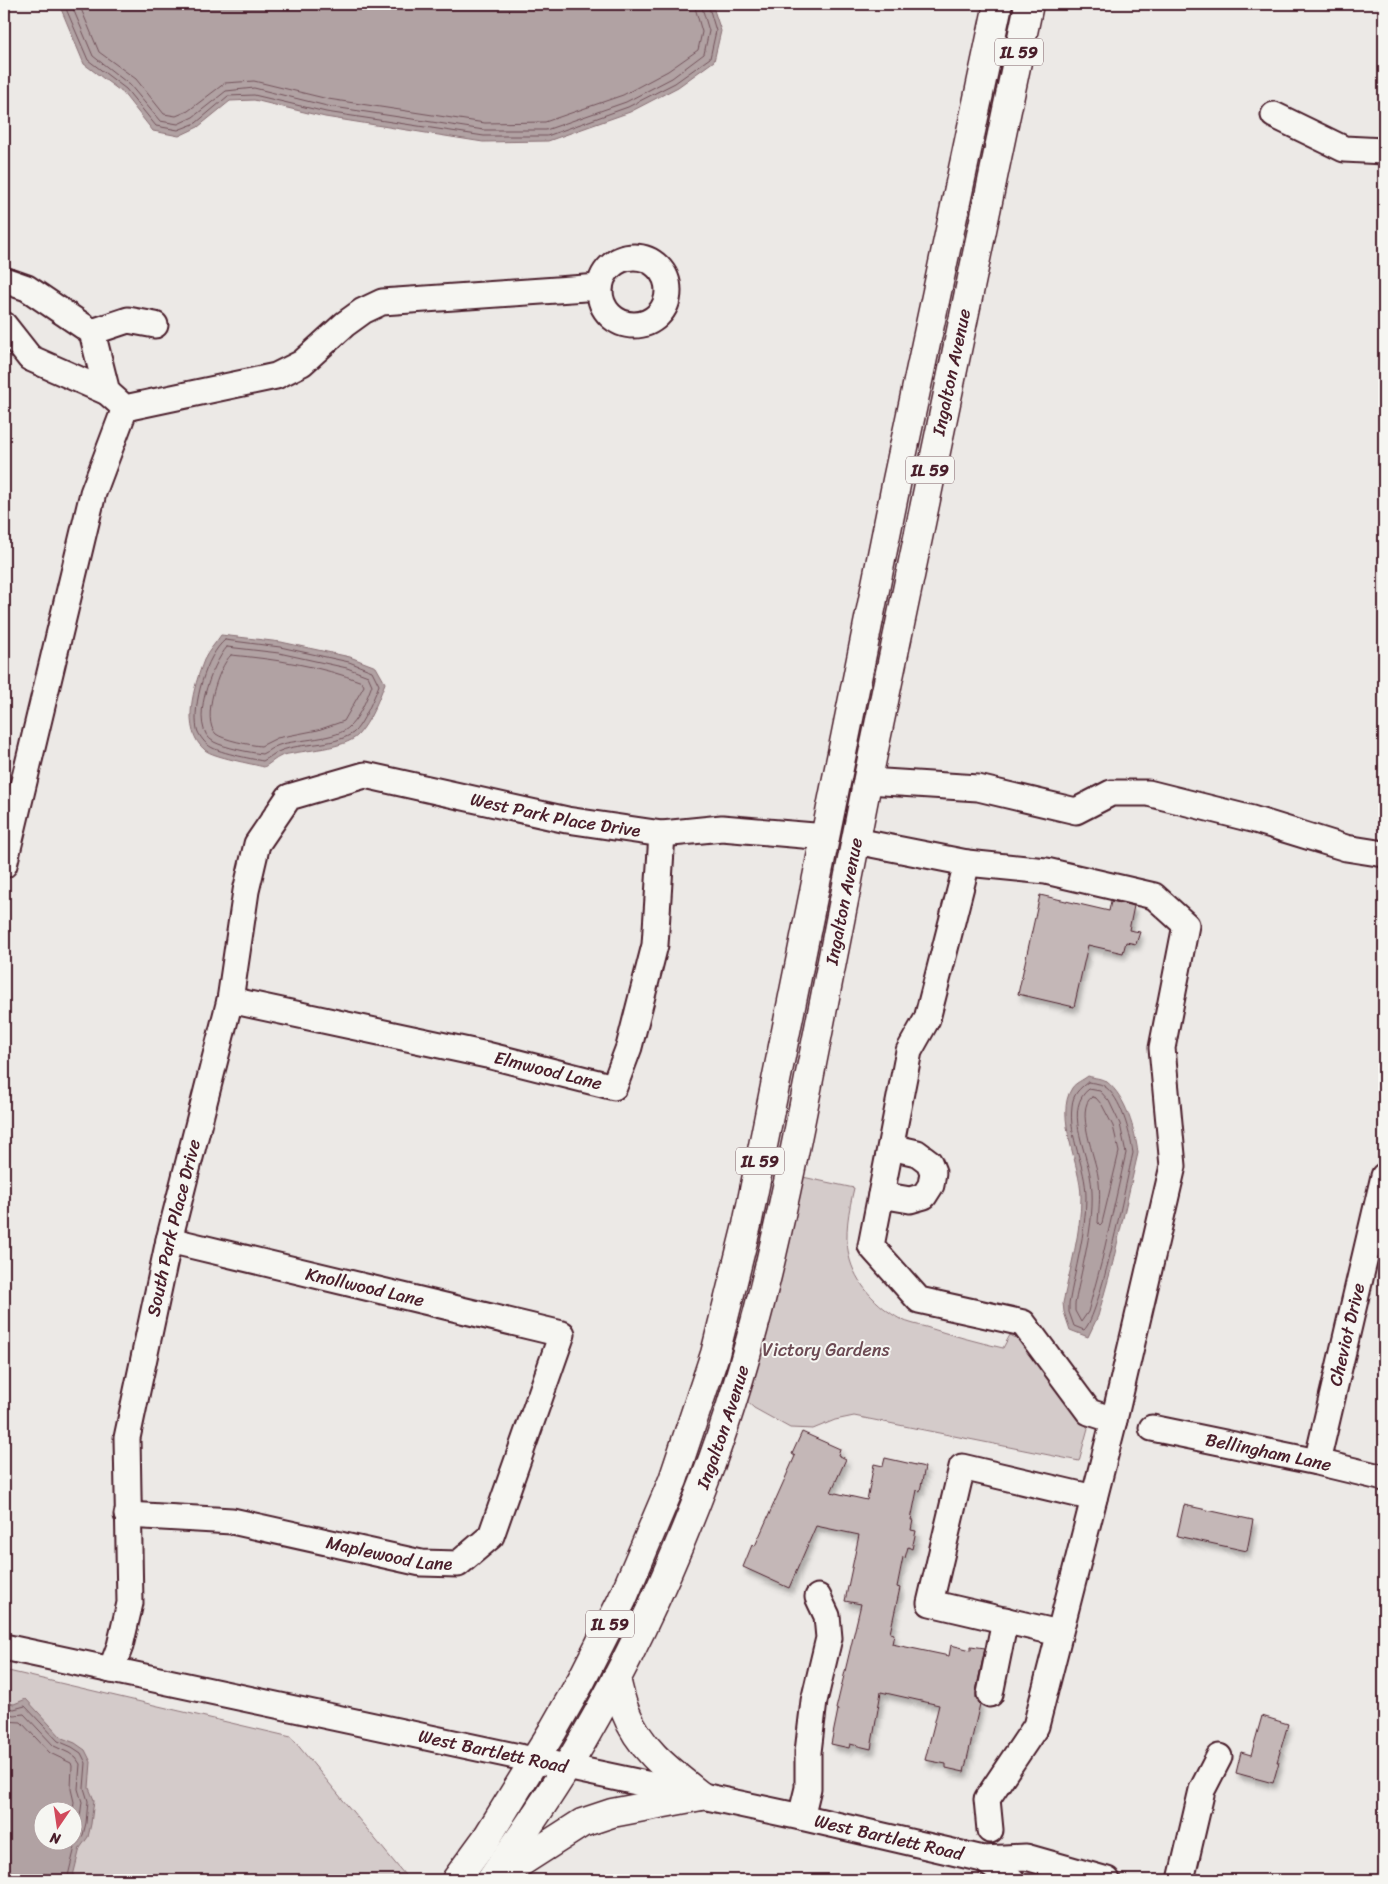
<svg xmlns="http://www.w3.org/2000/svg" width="1388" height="1884" viewBox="0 0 1388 1884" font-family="Sriracha,sans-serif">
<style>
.green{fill:#d4cbca;stroke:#8f757a;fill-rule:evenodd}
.water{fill:#b1a2a3;stroke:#886e73;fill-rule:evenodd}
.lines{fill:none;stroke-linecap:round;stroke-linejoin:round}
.shore{stroke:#73535b;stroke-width:1}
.building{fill:#c4b7b7;stroke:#4a1f2b;filter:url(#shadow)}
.minor-casing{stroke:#4a1f2b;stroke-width:29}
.major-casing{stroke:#4a1f2b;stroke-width:31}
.minor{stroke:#f6f6f2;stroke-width:25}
.major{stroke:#f6f6f2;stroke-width:28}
.labels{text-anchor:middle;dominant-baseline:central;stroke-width:4;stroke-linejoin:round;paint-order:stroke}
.shield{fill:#f6f6f2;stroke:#7e6067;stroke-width:1}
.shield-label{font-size:16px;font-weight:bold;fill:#4a1f2b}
.street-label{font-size:18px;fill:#4a1f2b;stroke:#f6f6f2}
.park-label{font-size:18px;fill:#6c4a53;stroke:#f6f6f2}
</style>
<defs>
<filter id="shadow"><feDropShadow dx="3" dy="5.5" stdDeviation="2.5" flood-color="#0004"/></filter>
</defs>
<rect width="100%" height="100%" fill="#ece9e6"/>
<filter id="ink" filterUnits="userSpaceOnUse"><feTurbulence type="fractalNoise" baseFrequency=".02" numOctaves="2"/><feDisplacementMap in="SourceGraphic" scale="10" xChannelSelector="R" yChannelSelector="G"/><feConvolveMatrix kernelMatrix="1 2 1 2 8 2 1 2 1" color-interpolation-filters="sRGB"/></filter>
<g filter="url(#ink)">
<path class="green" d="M 798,1176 L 854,1188 C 849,1210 844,1234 849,1256 C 855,1283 877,1306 900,1319 C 908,1323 918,1325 926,1327 C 951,1335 977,1342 1003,1348 L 1010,1335 L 1018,1339 L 1032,1351 L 1045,1373 L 1075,1414 L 1088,1428 L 1079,1461 L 854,1416 L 835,1420 L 813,1429 L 790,1428 L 754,1408 L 742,1397 Z
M 4,1670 L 291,1737 L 409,1880 L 4,1880 ZM 42,1812 L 72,1812 L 72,1842 L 42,1842 Z"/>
<path class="water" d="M 59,4 L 712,4 L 721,31 L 714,61 L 678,87 L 630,112 L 548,141 L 483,142 L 325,117 L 254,100 L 230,101 L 198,127 L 179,136 L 153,131 L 123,93 L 84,64 Z
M 221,635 L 281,642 L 350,657 L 376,667 L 385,683 C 379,699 370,722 358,735 C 345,749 303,750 284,755 C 277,757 271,763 264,767 C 253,764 213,757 205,750 C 180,730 194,686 204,660 C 208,651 216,643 221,635 Z
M 1088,1076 C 1094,1078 1102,1078 1107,1082 C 1126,1097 1135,1130 1138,1153 L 1112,1266 L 1098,1316 L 1088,1337 L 1070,1330 L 1064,1312 L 1063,1303 C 1070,1269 1081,1232 1081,1197 C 1081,1166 1054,1115 1072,1088 C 1075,1083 1083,1080 1088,1076 Z
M 26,1699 L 62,1738 L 75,1743 L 85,1750 L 91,1762 L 89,1788 L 94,1800 L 91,1824 L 88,1837 L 80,1848 L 72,1880 L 4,1880 L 4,1702 L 14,1704 ZM 42,1812 L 72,1812 L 72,1842 L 42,1842 Z"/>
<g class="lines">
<path class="shore" d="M 64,4 L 88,60 L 126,89 L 156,126 L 178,130 L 196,123 L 228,96 L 254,95 L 326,112 L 484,136 L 547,136 L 628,107 L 675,83 L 710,58 L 716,31 L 708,4
M 71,4 L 93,56 L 130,85 L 160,121 L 178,124 L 193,117 L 226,91 L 254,88 L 327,106 L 484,130 L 546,130 L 626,102 L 672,78 L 704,54 L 709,31 L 701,4
M 79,4 L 99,52 L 136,79 L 164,114 L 176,116 L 188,111 L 225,83 L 254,81 L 328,99 L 485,123 L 545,122 L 623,95 L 668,71 L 698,50 L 702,32 L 694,4
M 225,640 L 280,647 L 349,662 L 372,671 L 379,685 C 375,696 362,726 353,733 C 332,747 302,742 280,751 C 274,753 269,758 263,761 C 252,759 215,752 208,745 C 204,742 198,734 197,729 C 192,706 206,655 225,640 Z
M 227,647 L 279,653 L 347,668 L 368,676 L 372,685 C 367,698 360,716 350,726 C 338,740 297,739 279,745 C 273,747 268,751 262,754 C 248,752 226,748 214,742 C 187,727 212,664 227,647 Z
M 231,655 C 275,659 321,666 362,682 L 364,686 L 344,721 L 318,730 L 277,738 L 261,746 C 250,745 224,740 216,734 C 201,720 218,667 231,655 Z
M 1088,1082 C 1092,1083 1100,1083 1104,1086 C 1121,1097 1130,1133 1133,1153 C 1126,1182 1100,1316 1084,1330 L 1074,1326 L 1069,1312 L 1069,1304 C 1075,1269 1086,1233 1086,1197 C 1086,1166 1068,1138 1072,1106 C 1073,1094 1079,1089 1088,1082 Z
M 1089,1089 L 1100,1091 L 1109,1101 L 1120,1124 L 1126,1153 L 1101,1264 L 1088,1312 L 1081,1322 L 1075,1311 L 1075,1304 C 1082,1265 1098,1214 1090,1175 C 1086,1151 1064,1107 1089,1089 Z
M 1092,1097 L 1096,1098 L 1102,1105 L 1113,1126 L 1119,1152 L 1102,1223 L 1100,1225 L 1098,1223 C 1099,1207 1101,1192 1098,1176 C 1096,1159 1074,1108 1092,1097 Z
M 4,1707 L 14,1709 L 25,1706 L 58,1741 L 72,1747 L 81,1753 L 86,1763 L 84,1788 L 88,1801 L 86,1823 L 83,1835 L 75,1847 L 67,1880
M 4,1713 L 14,1715 L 24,1714 L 54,1746 L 69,1753 L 76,1758 L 80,1764 L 78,1789 L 82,1802 L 78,1832 L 72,1839
M 4,1721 L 21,1722 L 50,1753 L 71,1763 L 72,1766 L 71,1789 L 74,1802 L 72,1820"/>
</g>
<path class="building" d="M 1040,895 L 1109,911 L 1111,901 L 1134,906 L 1129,930 L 1140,932 L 1136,944 L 1126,942 L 1123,953 L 1088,945 L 1074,1007 L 1018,994 Z
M 802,1432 L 840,1449 L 838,1455 L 846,1459 L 831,1492 L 867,1500 L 874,1464 L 883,1466 L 885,1458 L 925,1467 L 920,1491 L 917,1490 L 911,1520 L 913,1520 L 911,1530 L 916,1531 L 912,1549 L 908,1547 L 905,1558 L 903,1557 L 897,1587 L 900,1588 L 890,1633 L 894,1634 L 892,1644 L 949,1656 L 951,1645 L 971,1650 L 971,1646 L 985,1648 L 976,1691 L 976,1698 L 980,1704 L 964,1772 L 946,1768 L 946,1764 L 925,1760 L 939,1705 L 881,1692 L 871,1749 L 850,1744 L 849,1748 L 831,1744 L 838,1710 L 836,1709 L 861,1604 L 845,1601 L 859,1535 L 816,1526 L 789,1588 L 743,1567 L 752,1545 L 755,1546 L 795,1456 L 792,1454 Z
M 1184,1505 L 1253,1520 L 1247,1551 L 1177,1536 Z
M 1262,1716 L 1288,1724 L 1277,1762 L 1279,1762 L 1273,1783 L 1236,1773 L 1241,1752 L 1251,1755 Z"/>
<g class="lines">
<g class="minor-casing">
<g id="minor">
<path d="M 1274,115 L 1344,149 L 1384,151"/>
<circle cx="634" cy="291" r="34"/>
<path d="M 4,280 L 27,288 L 92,332 L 107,392"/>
<path d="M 4,325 L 30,358 L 107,392 L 125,408 L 276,376 L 302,363 L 345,324 L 363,311 L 382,302 L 600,287"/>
<path d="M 92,332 L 128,320 L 155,325"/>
<path d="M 868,781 L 978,788 L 1076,811 L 1111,793 L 1148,793 L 1252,819 L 1346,848 L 1384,854"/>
<path d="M 856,841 L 967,863 L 927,1019 L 909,1051 L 871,1246 L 919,1300 L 1023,1323 L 1089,1412 L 1114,1420"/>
<path d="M 967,863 L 1046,871 L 1154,896 L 1186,925 L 1162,1048 L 1173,1166 L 1114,1420 L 1036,1726 L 987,1799 L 990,1830"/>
<path d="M 4,865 L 93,493 L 125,408"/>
<path id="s1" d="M 230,1000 L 487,1055 L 614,1087 L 629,1047 L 655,945 L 662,834"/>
<path d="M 881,1195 L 910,1200 L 924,1196 L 931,1185 L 933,1172 L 929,1162 L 917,1153 L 891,1147"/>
<path id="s2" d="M 1152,1428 L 1317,1462 L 1384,1478"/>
<path id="s3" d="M 1317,1462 L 1384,1176"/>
<path id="s4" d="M 127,1515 L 232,1521 L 421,1563 L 458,1564 L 491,1536 L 562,1334 L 169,1240"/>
<path d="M 1059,1633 L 930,1603 L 962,1467 L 1094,1498"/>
<path id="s5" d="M 4,1647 L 801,1817 L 983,1859 L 1026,1857 L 1107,1880"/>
<path id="s6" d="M 111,1670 L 120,1646 L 130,1603 L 127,1438 L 169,1240 L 230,1000 L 246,891 L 257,844 L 289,797 L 365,775 L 567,820 L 662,834 L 722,828 L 826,837"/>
<path d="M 990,1694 L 1005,1620"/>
<path d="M 801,1817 L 808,1788 L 808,1752 L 814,1701 L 829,1638 L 827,1616 L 818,1597"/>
<path d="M 983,1859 L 1012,1880"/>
<path d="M 1181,1880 L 1202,1790 L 1219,1757"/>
</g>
</g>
<g class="major-casing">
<g id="major">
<path d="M 616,1679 C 619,1690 621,1702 626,1713 C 640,1750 671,1772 701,1796"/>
<path d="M 501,1875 L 582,1823 L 612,1813 L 701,1796"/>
<path d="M 456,1880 L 486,1839 L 552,1732 L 581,1681 L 622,1600 L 673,1480 L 715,1354 L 747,1225 L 897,480 L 998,4"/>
<path id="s7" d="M 491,1880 C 523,1834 555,1788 583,1740 C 631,1657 671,1570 705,1480 C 753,1354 781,1221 807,1089 C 827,985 848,882 868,778 C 920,520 974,262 1029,4"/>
</g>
</g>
<use href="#minor" class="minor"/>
<use href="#major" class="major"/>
</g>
</g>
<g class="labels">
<g class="shield">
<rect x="995" y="38.5" width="48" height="27" rx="4"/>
<rect x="906" y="456.5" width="48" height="27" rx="4"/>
<rect x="736" y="1147.5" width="48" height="27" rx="4"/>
<rect x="586" y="1610.5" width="48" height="27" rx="4"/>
</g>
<g class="shield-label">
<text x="1019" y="52">IL 59</text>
<text x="930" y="470">IL 59</text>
<text x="760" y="1161">IL 59</text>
<text x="610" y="1624">IL 59</text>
</g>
<g class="street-label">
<text stroke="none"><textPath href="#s7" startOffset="1591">Ingalton Avenue</textPath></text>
<text stroke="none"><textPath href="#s6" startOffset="1174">West Park Place Drive</textPath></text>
<text stroke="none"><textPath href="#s7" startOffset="1051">Ingalton Avenue</textPath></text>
<text stroke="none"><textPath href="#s1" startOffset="326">Elmwood Lane</textPath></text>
<text stroke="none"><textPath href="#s6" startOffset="450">South Park Place Drive</textPath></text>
<text transform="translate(365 1287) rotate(13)">Knollwood Lane</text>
<text stroke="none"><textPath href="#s3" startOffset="131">Cheviot Drive</textPath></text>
<text stroke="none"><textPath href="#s7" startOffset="511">Ingalton Avenue</textPath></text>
<text stroke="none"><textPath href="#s2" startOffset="119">Bellingham Lane</textPath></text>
<text stroke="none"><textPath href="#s4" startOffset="266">Maplewood Lane</textPath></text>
<text stroke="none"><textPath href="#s5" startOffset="500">West Bartlett Road</textPath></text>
<text stroke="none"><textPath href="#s5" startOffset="905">West Bartlett Road</textPath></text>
</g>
<g class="park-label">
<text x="826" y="1350">Victory Gardens</text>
</g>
</g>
<rect width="1388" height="1884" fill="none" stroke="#f6f6f2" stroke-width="20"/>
<rect x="10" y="10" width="1368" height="1864" fill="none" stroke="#4a1f2b" stroke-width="2" filter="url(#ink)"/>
<g transform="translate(58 1826) rotate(193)"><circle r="24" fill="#f6f6f2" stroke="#b1a0a2"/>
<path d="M0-4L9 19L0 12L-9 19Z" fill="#d1495b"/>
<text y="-8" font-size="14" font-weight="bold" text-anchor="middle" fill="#4a1f2b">N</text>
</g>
</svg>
